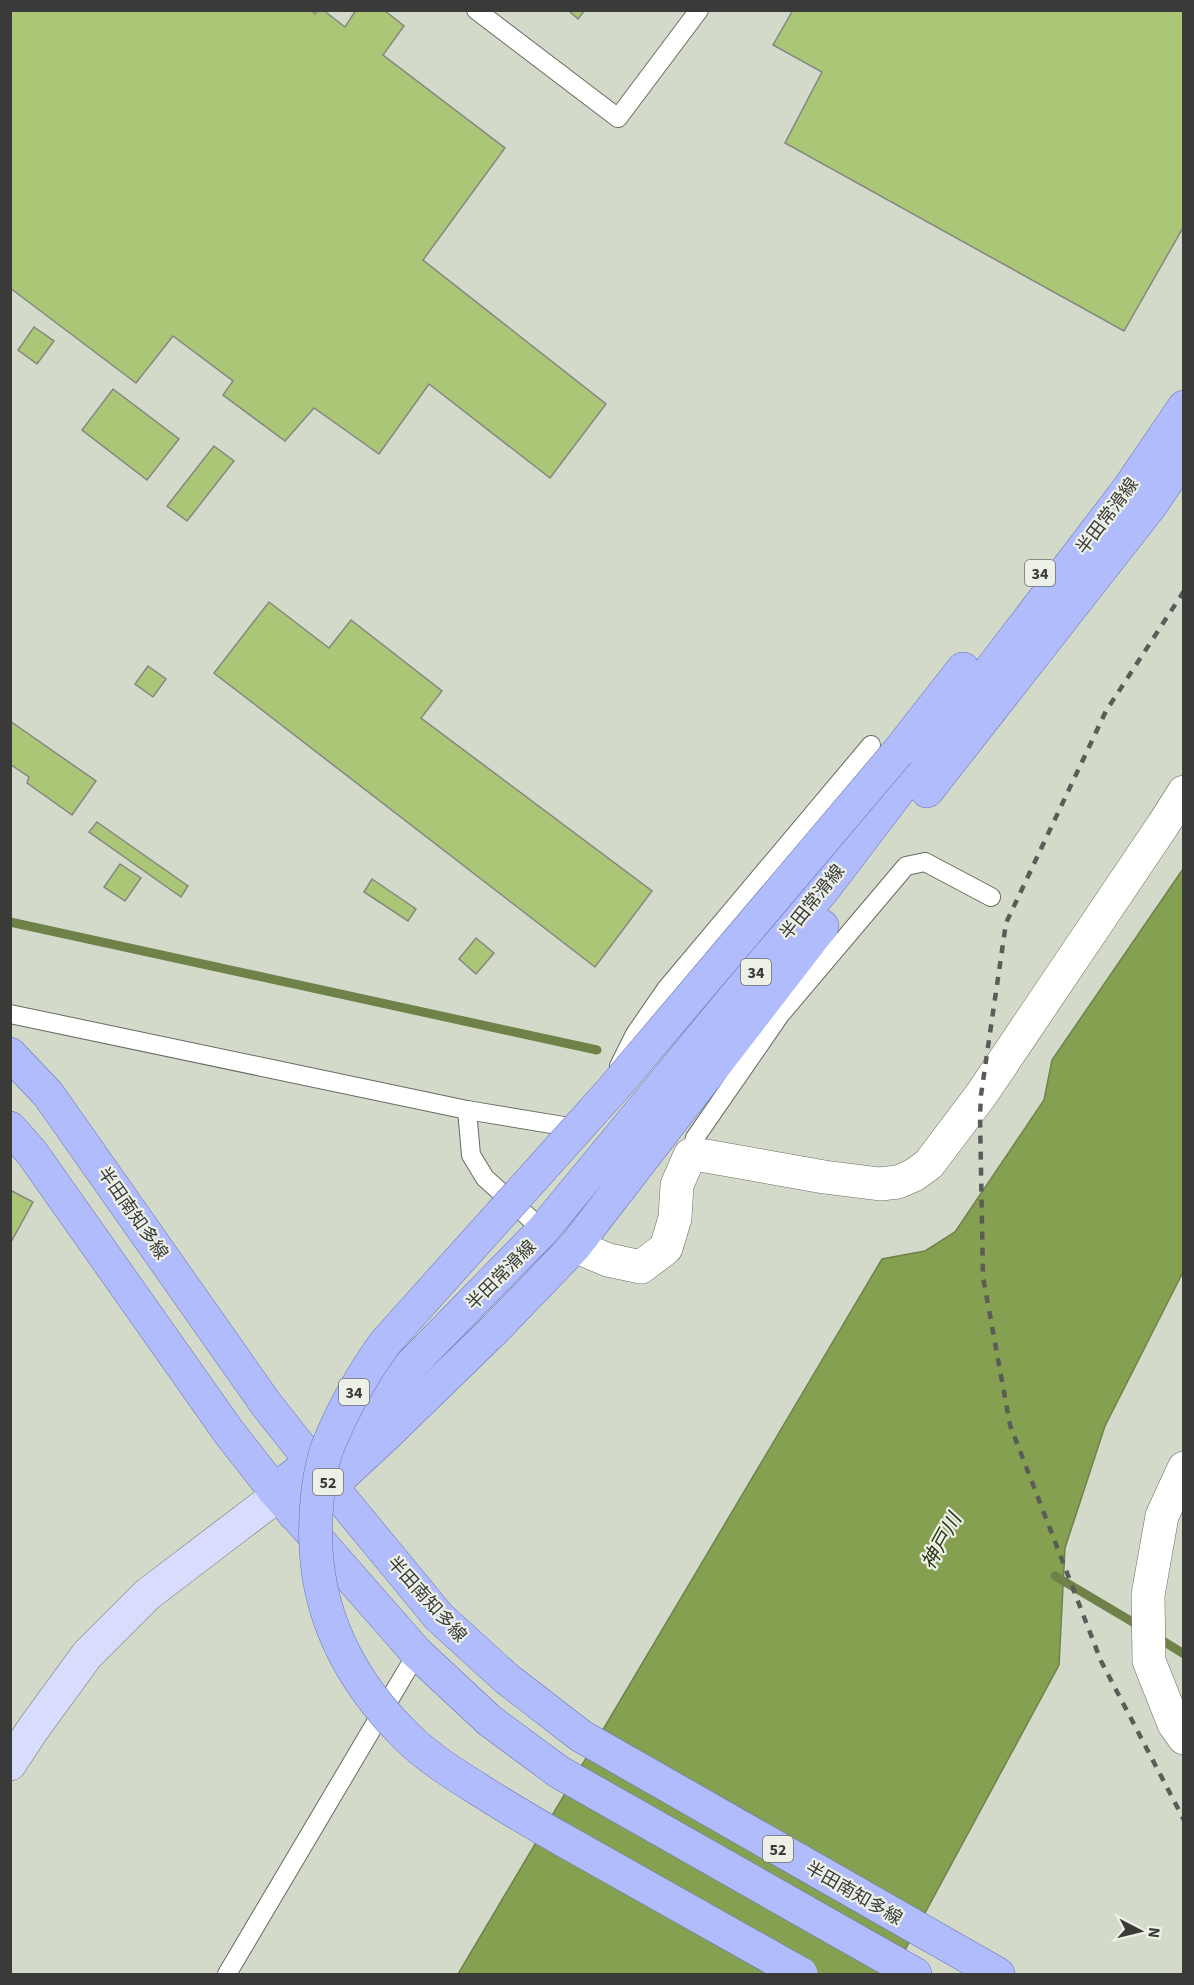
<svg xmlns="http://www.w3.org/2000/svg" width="1194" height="1985" font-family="'Source Sans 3','Noto Sans JP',sans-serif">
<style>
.built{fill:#d4daca}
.water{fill:#86a052;stroke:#6f824a;stroke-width:1.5}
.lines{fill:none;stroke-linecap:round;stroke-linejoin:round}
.stream{stroke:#6f824a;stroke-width:9}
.building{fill:#abc676;stroke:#848780;stroke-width:1.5}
.lane-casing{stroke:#686b64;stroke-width:20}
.street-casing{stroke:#686b64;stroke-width:34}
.secondary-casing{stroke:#686b64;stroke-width:34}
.primary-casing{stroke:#6572b6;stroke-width:34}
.lane{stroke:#fff;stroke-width:18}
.street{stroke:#fff;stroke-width:33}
.secondary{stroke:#d8ddfe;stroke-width:33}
.primary{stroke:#b0bcfc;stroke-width:33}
.rail{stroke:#5b5c58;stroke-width:4.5;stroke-dasharray:8 8;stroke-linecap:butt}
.primary-bridge-casing{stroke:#6572b6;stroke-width:34;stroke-linecap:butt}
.primary-bridge{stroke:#b0bcfc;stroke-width:33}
.labels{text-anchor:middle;stroke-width:4.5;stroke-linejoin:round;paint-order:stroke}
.shield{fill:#ecf0e7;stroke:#6f716c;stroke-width:1.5}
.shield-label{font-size:16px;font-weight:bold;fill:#3a3b38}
.street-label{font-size:18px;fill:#3a3b38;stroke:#ecf0e7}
.water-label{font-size:20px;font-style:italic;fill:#2a3513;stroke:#ecf0e7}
</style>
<rect width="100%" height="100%" fill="#dfe2da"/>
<g class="built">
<polygon points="11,11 1183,11 1183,869 1052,1060 1045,1100 955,1232 925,1251 882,1259 457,1974 11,1974"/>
<polygon points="1183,1272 1183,1974 892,1974 1059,1665 1065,1548 1105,1426"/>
</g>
<polygon class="water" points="1183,869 1183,1272 1105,1426 1065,1548 1059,1665 892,1974 458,1974 882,1259 925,1251 955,1232 1044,1100 1052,1060"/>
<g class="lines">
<g class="stream">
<polyline points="10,922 597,1050"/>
<polyline points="1055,1576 1141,1627"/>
<polyline points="1155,1636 1184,1654"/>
</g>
</g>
<g class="building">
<polygon points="10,10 310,10 315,14 318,10 323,10 345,27 356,10 384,10 404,26 383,55 505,148 423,260 606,404 550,478 429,384 379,454 314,408 285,441 223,395 233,381 173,336 136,383 10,288"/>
<polygon points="568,10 585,10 578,19"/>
<polygon points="793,10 1184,10 1184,226 1124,331 785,143 822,72 773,45"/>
<polygon points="34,327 54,341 37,364 18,350"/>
<polygon points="113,389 179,439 147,480 82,430"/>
<polygon points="214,446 234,461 187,521 167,506"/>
<polygon points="269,602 329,648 351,620 442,691 421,718 652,891 595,967 214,673"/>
<polygon points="148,666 166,679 153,697 135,684"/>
<polygon points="10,721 96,781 72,815 27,783 29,777 10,764"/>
<polygon points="97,822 188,886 181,897 89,832"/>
<polygon points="120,864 141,878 125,901 104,887"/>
<polygon points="372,879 416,909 408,921 364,892"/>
<polygon points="476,938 494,953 476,974 459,959"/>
<polygon points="10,1190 33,1202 10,1244"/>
</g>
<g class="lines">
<g class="lane-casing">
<g id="lane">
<polyline points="476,10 618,118 699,10"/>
<polyline points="10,1014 467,1110 582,1129"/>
<polyline points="619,1066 635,1034 666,989 871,745"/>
<polyline points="467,1110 471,1155 485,1178 543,1230"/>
<polyline points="690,1155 695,1138 780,1015 906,866 925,862 991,897"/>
<polyline points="227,1974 417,1653"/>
</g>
</g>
<g class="street-casing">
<g id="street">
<polyline points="575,1246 608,1260 641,1267 666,1248 675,1218 677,1185 690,1155 706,1156 824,1177 880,1184 898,1182 914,1175 929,1164 981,1095 1163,825 1184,792"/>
<polyline points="1184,1468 1162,1516 1148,1595 1149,1661 1174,1724 1184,1738"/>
</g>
</g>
<g class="secondary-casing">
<polyline id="secondary" points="10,1764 33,1729 87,1655 148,1594 278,1495"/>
</g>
<g class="primary-casing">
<g id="primary">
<polyline points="898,752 963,669"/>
<polyline points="927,791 1151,505 1184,456"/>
<polyline points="10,1054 48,1094 266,1404 331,1486 439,1617 506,1678 581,1736 998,1974"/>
<polyline points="10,1128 32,1153 228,1431 274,1490 417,1653 490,1721 559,1772 915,1974"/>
<polyline points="274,1490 312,1462 365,1412 543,1230 826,886 1129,488 1184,407"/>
<polyline points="294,1514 331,1486 385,1436 496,1328 575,1246 822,926"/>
</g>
</g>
<use href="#lane" class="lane"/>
<use href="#street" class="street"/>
<use href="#secondary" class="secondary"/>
<use href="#primary" class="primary"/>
<polyline class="rail" points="1184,591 1106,711 1006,923 981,1095 980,1116 983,1277 1010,1425 1101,1661 1184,1820"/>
<g class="primary-bridge-casing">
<path id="primary-bridge" d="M801,1974c-77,-43 -153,-86 -229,-129 -32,-18 -63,-36 -94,-56 -24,-15 -48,-30 -69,-50 -63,-61 -98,-134 -93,-222 1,-24 4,-49 12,-71 15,-37 34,-71 57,-103l228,-254 285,-337"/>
</g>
<use href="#primary-bridge" class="primary-bridge"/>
</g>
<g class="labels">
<g class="shield">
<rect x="1025" y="560" width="30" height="26" rx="4.5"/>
<rect x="741" y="959" width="30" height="26" rx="4.5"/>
<rect x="339" y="1379" width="30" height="26" rx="4.5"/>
<rect x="313" y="1469" width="30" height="26" rx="4.5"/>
<rect x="763" y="1836" width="30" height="26" rx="4.5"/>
</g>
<g class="shield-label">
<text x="1040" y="579">34</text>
<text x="756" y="978">34</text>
<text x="354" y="1398">34</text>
<text x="328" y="1488">52</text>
<text x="778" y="1855">52</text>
</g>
<g class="street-label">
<text transform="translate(1107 516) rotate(-53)" y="6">半田常滑線</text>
<text transform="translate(812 902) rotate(-51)" y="6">半田常滑線</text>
<text transform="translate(133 1213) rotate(55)" y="6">半田南知多線</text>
<text transform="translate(501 1275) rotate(-45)" y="6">半田常滑線</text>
<text transform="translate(427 1599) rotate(48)" y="6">半田南知多線</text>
<text transform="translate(854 1893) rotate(30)" y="6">半田南知多線</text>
</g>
<g class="water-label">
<text transform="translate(941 1541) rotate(-61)" y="7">神戸川</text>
</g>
</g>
<rect width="1194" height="1985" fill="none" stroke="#3a3b38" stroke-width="24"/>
<g transform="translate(1140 1931) rotate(97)" stroke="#ecf0e7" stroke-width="4.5" paint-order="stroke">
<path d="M0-4.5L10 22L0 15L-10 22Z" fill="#3a3b38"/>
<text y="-9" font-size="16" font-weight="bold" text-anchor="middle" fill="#3a3b38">N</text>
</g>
</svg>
